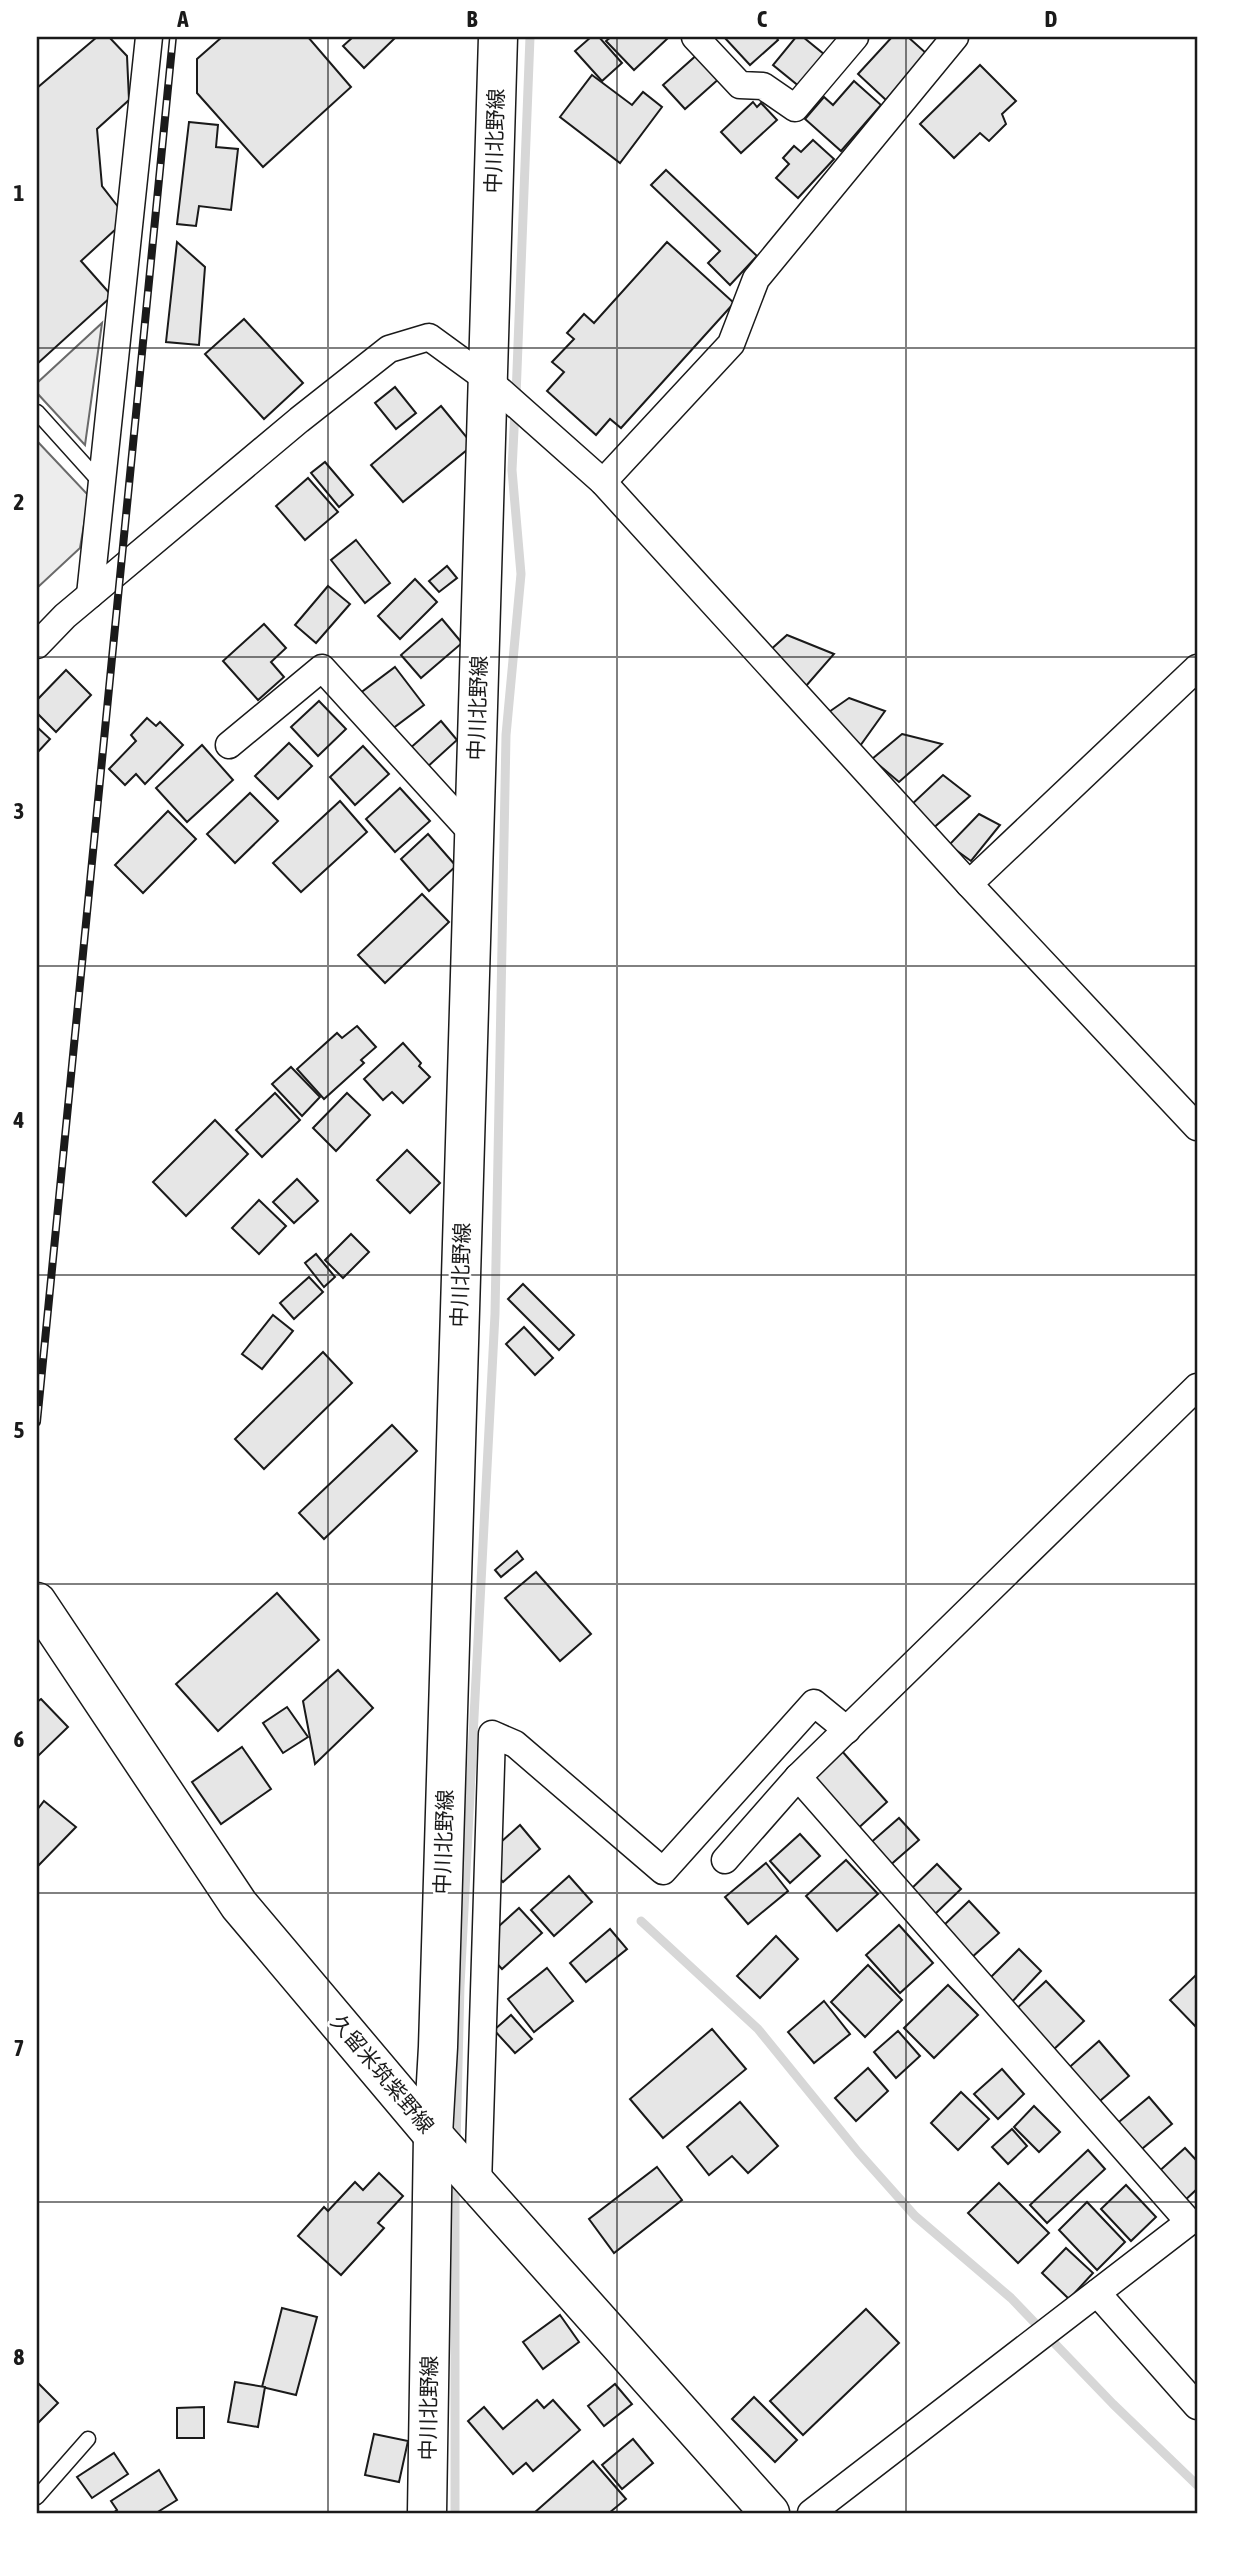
<svg xmlns="http://www.w3.org/2000/svg" width="1234" height="2550" font-family="'Asap Condensed','Noto Sans JP',sans-serif">
<style>
.built{fill:#ededed;stroke:#6a6a6a;stroke-width:2}
.lines{fill:none;stroke-linecap:round;stroke-linejoin:round}
.stream{stroke:#d7d7d7;stroke-width:9}
.building{fill:#e6e6e6;stroke:#1a1a1a;stroke-width:2}
.service-casing{stroke:#1a1a1a;stroke-width:17}
.minor-casing{stroke:#1a1a1a;stroke-width:29}
.secondary-casing{stroke:#1a1a1a;stroke-width:41}
.primary-casing{stroke:#1a1a1a;stroke-width:41}
.service{stroke:#fff;stroke-width:14}
.minor{stroke:#fff;stroke-width:26}
.secondary{stroke:#fff;stroke-width:38}
.primary{stroke:#fff;stroke-width:38}
.rail-casing{stroke:#1a1a1a;stroke-width:8}
.rail{stroke:#fff;stroke-width:5;stroke-dasharray:16;stroke-linecap:butt}
.grid{fill:none;stroke:#1a1a1a;stroke-width:2;stroke-opacity:0.55}
.labels{text-anchor:middle;stroke-width:5;stroke-linejoin:round;paint-order:stroke}
.street-label{font-size:21px;fill:#1a1a1a;stroke:#fff}
.neatline{fill:none;stroke:#1a1a1a;stroke-width:2.5}
.grid-label{font-size:23px;text-anchor:middle;font-weight:bold;fill:#1a1a1a}
</style>
<rect width="100%" height="100%" fill="#fff"/>
<g class="built">
<polygon points="102,323 85,445 37,393 37,383"/>
<polygon points="37,441 89,496 80,548 37,588"/>
</g>
<g class="lines">
<g class="stream">
<polyline points="516,396 530,37"/>
<polyline points="641,1921 758,2029 858,2152 915,2216 1011,2298 1113,2404 1197,2485"/>
<polyline points="456,2144 460,1986 495,1314 506,735 521,574 512,470 515,410"/>
<polyline points="455,2179 455,2513"/>
</g>
</g>
<g class="building">
<polygon points="97,37 109,37 127,56 129,100 97,129 102,186 119,208 117,228 81,261 112,296 37,364 37,88"/>
<polygon points="222,37 308,37 351,87 263,167 197,93 197,59"/>
<polygon points="353,37 352,37 396,37 364,68 343,46"/>
<polygon points="591,37 599,37 622,63 602,81 575,51"/>
<polygon points="611,37 666,37 668,38 634,70 606,41"/>
<polygon points="724,37 776,37 778,40 750,65"/>
<polygon points="796,37 803,37 825,55 800,87 773,65"/>
<polygon points="892,37 908,37 927,54 886,100 858,74"/>
<polygon points="699,53 721,77 685,109 663,85"/>
<polygon points="980,65 1016,101 1002,114 1006,124 989,141 980,133 954,158 920,124"/>
<polygon points="592,75 632,105 643,92 662,107 620,163 560,117"/>
<polygon points="854,81 881,105 841,151 805,119 824,97 833,105"/>
<polygon points="753,102 757,107 761,103 777,120 741,153 721,132"/>
<polygon points="189,122 218,125 216,147 238,149 231,210 199,206 196,226 177,224"/>
<polygon points="813,140 834,159 798,198 776,178 789,164 783,158 794,146 801,152"/>
<polygon points="666,170 757,256 730,285 708,263 720,251 651,185"/>
<polygon points="177,242 205,267 199,345 166,342"/>
<polygon points="667,242 734,303 621,428 610,419 596,435 547,391 564,372 552,362 574,339 567,333 584,314 594,323"/>
<polygon points="244,319 303,383 264,419 205,354"/>
<polygon points="395,387 416,413 396,429 375,403"/>
<polygon points="441,406 473,445 403,502 371,465"/>
<polygon points="325,462 353,495 339,507 311,473"/>
<polygon points="308,478 338,512 305,540 276,506"/>
<polygon points="356,540 390,583 365,603 331,560"/>
<polygon points="447,566 457,578 439,592 429,581"/>
<polygon points="415,579 437,602 400,639 378,616"/>
<polygon points="328,586 350,604 316,643 295,625"/>
<polygon points="442,619 462,643 421,678 401,655"/>
<polygon points="264,624 286,648 271,662 284,677 258,700 223,661"/>
<polygon points="787,635 834,654 806,686 768,652"/>
<polygon points="395,667 424,705 384,735 355,697"/>
<polygon points="66,670 91,695 56,732 37,713 37,700"/>
<polygon points="849,698 885,711 860,746 826,714"/>
<polygon points="319,701 346,729 318,756 291,727"/>
<polygon points="147,718 156,726 160,722 183,745 145,784 136,774 125,785 109,769 136,741 131,735"/>
<polygon points="441,721 457,740 425,769 408,750"/>
<polygon points="37,727 50,739 37,753"/>
<polygon points="902,734 942,744 899,782 872,759"/>
<polygon points="289,743 312,766 278,799 255,776"/>
<polygon points="202,745 233,780 187,822 156,788"/>
<polygon points="363,746 389,774 355,805 330,777"/>
<polygon points="943,775 970,796 931,830 910,806"/>
<polygon points="400,788 430,821 395,852 366,819"/>
<polygon points="250,793 278,821 235,863 207,834"/>
<polygon points="340,801 367,832 301,892 273,863"/>
<polygon points="168,811 196,839 143,893 115,865"/>
<polygon points="979,814 1000,825 971,861 949,845"/>
<polygon points="428,834 456,866 429,891 401,859"/>
<polygon points="422,894 449,922 385,983 358,955"/>
<polygon points="357,1026 376,1047 361,1060 364,1063 324,1099 297,1069 337,1033 342,1038"/>
<polygon points="403,1043 421,1063 419,1066 430,1077 403,1103 392,1092 383,1100 364,1079"/>
<polygon points="291,1067 320,1097 302,1116 272,1084"/>
<polygon points="275,1093 300,1120 262,1157 236,1130"/>
<polygon points="347,1093 370,1115 336,1151 313,1128"/>
<polygon points="215,1120 248,1154 186,1216 153,1182"/>
<polygon points="407,1150 440,1183 410,1213 377,1180"/>
<polygon points="297,1179 318,1201 294,1223 273,1202"/>
<polygon points="259,1200 286,1226 259,1254 232,1228"/>
<polygon points="351,1234 369,1252 343,1278 325,1260"/>
<polygon points="316,1254 335,1277 324,1287 305,1263"/>
<polygon points="309,1277 323,1292 294,1319 280,1303"/>
<polygon points="523,1284 574,1335 559,1350 508,1299"/>
<polygon points="273,1315 293,1331 262,1369 242,1354"/>
<polygon points="524,1327 553,1358 535,1375 506,1344"/>
<polygon points="323,1352 352,1383 264,1469 235,1439"/>
<polygon points="392,1425 417,1451 324,1539 299,1513"/>
<polygon points="517,1551 523,1559 501,1577 495,1570"/>
<polygon points="536,1572 591,1634 560,1661 505,1598"/>
<polygon points="277,1593 319,1640 218,1731 176,1684"/>
<polygon points="338,1670 373,1708 315,1764 303,1701"/>
<polygon points="41,1699 68,1727 37,1757 37,1702"/>
<polygon points="287,1707 308,1737 283,1753 263,1723"/>
<polygon points="242,1747 271,1789 221,1824 192,1782"/>
<polygon points="841,1750 887,1802 854,1832 808,1779"/>
<polygon points="44,1801 76,1827 37,1867 37,1810"/>
<polygon points="899,1818 919,1840 888,1867 868,1845"/>
<polygon points="520,1825 540,1849 503,1882 482,1859"/>
<polygon points="800,1834 820,1856 790,1883 770,1861"/>
<polygon points="846,1860 878,1894 837,1931 806,1896"/>
<polygon points="766,1863 788,1891 748,1924 725,1897"/>
<polygon points="937,1864 961,1889 934,1915 910,1890"/>
<polygon points="569,1876 592,1902 554,1936 531,1910"/>
<polygon points="969,1901 999,1933 971,1958 942,1927"/>
<polygon points="519,1908 542,1933 502,1969 479,1944"/>
<polygon points="899,1925 933,1963 900,1993 866,1955"/>
<polygon points="610,1929 627,1949 586,1982 570,1963"/>
<polygon points="776,1936 798,1959 760,1998 737,1976"/>
<polygon points="1019,1949 1041,1971 1009,2005 986,1982"/>
<polygon points="868,1965 902,2000 865,2037 831,2002"/>
<polygon points="547,1968 573,2001 534,2032 508,1999"/>
<polygon points="1197,1974 1197,2028 1170,2000"/>
<polygon points="1046,1981 1084,2021 1052,2051 1014,2011"/>
<polygon points="948,1985 978,2015 934,2058 904,2028"/>
<polygon points="824,2001 850,2034 814,2063 788,2032"/>
<polygon points="511,2015 532,2039 515,2053 494,2030"/>
<polygon points="712,2029 746,2069 663,2138 630,2099"/>
<polygon points="898,2031 920,2056 896,2078 874,2052"/>
<polygon points="1099,2041 1129,2076 1094,2106 1064,2072"/>
<polygon points="868,2068 888,2091 856,2121 835,2098"/>
<polygon points="1002,2069 1024,2094 998,2119 974,2094"/>
<polygon points="961,2092 989,2119 958,2150 931,2123"/>
<polygon points="1149,2097 1172,2124 1137,2153 1114,2126"/>
<polygon points="740,2102 778,2146 748,2173 732,2156 709,2175 687,2147"/>
<polygon points="1034,2106 1060,2132 1039,2152 1014,2127"/>
<polygon points="1012,2129 1027,2146 1008,2164 992,2147"/>
<polygon points="1185,2148 1197,2161 1197,2189 1182,2203 1156,2174"/>
<polygon points="1088,2150 1105,2169 1047,2223 1030,2205"/>
<polygon points="657,2167 682,2200 614,2253 589,2219"/>
<polygon points="379,2173 403,2196 378,2223 384,2228 341,2275 298,2236 324,2207 328,2211 355,2182 363,2190"/>
<polygon points="999,2183 1049,2233 1018,2263 968,2213"/>
<polygon points="1126,2185 1156,2217 1131,2241 1101,2209"/>
<polygon points="1087,2202 1125,2242 1097,2270 1059,2230"/>
<polygon points="1066,2248 1093,2273 1069,2299 1042,2273"/>
<polygon points="282,2308 317,2317 296,2395 262,2387"/>
<polygon points="866,2309 899,2343 803,2435 770,2401"/>
<polygon points="560,2315 579,2342 543,2369 523,2342"/>
<polygon points="37,2382 58,2403 37,2424"/>
<polygon points="235,2382 265,2387 258,2427 228,2422"/>
<polygon points="615,2384 632,2404 604,2426 588,2406"/>
<polygon points="754,2397 797,2440 775,2462 732,2419"/>
<polygon points="537,2400 544,2408 553,2400 580,2430 533,2471 526,2463 513,2474 468,2421 484,2407 503,2429"/>
<polygon points="204,2407 204,2438 177,2438 177,2408"/>
<polygon points="374,2434 408,2441 399,2482 365,2475"/>
<polygon points="633,2439 653,2463 622,2489 602,2465"/>
<polygon points="114,2453 128,2474 92,2498 77,2477"/>
<polygon points="593,2461 626,2499 609,2513 534,2513"/>
<polygon points="159,2470 177,2500 156,2513 113,2513 117,2510 111,2501"/>
</g>
<g class="lines">
<g class="service-casing">
<g id="service">
<polyline points="37,412 101,483"/>
<polyline points="37,2497 88,2439"/>
</g>
</g>
<g class="minor-casing">
<g id="minor">
<polyline points="695,37 740,85 763,86 795,108 855,37"/>
<polyline points="603,482 731,344 756,279 955,37"/>
<polyline points="90,595 149,37"/>
<polyline points="37,645 65,616 299,420 389,349 429,337 488,380 603,482 969,884 1197,1127"/>
<polyline points="229,745 322,668 474,835"/>
<polyline points="969,884 1197,668"/>
<polyline points="798,1777 1189,2222 811,2513"/>
<polyline points="725,1860 798,1777 1197,1387"/>
<polyline points="478,2185 492,1734 515,1744 663,1871 814,1703 847,1730"/>
<polyline points="1097,2293 1197,2406"/>
</g>
</g>
<g class="secondary-casing">
<polyline id="secondary" points="427,2513 433,2135 438,2047 498,37"/>
</g>
<g class="primary-casing">
<polyline id="primary" points="37,1602 239,1905 433,2135 770,2513"/>
</g>
<use href="#service" class="service"/>
<use href="#minor" class="minor"/>
<use href="#secondary" class="secondary"/>
<use href="#primary" class="primary"/>
<g class="rail-casing">
<polyline id="rail" points="37,1422 173,37"/>
</g>
<use href="#rail" class="rail"/>
</g>
<path class="grid" d="M328,37v2476M617,37v2476M906,37v2476M37,348h1160M37,657h1160M37,966h1160M37,1275h1160M37,1584h1160M37,1893h1160M37,2202h1160"/>
<g class="labels">
<g class="street-label">
<text transform="translate(495 141) rotate(-88)" y="7">中川北野線</text>
<text transform="translate(478 708) rotate(-88)" y="7">中川北野線</text>
<text transform="translate(461 1275) rotate(-88)" y="7">中川北野線</text>
<text transform="translate(444 1842) rotate(-88)" y="7">中川北野線</text>
<text transform="translate(382 2074) rotate(50)" y="7">久留米筑紫野線</text>
<text transform="translate(429 2408) rotate(-89)" y="7">中川北野線</text>
</g>
</g>
<rect width="1234" height="2550" fill="none" stroke="#ffffff" stroke-width="77"/>
<rect x="38" y="38" width="1158" height="2474" class="neatline"/>
<g class="grid-label">
<text x="183" y="27">A</text>
<text x="472" y="27">B</text>
<text x="762" y="27">C</text>
<text x="1051" y="27">D</text>
<text x="19" y="201">1</text>
<text x="19" y="510">2</text>
<text x="19" y="819">3</text>
<text x="19" y="1128">4</text>
<text x="19" y="1438">5</text>
<text x="19" y="1747">6</text>
<text x="19" y="2056">7</text>
<text x="19" y="2365">8</text>
</g>
</svg>
